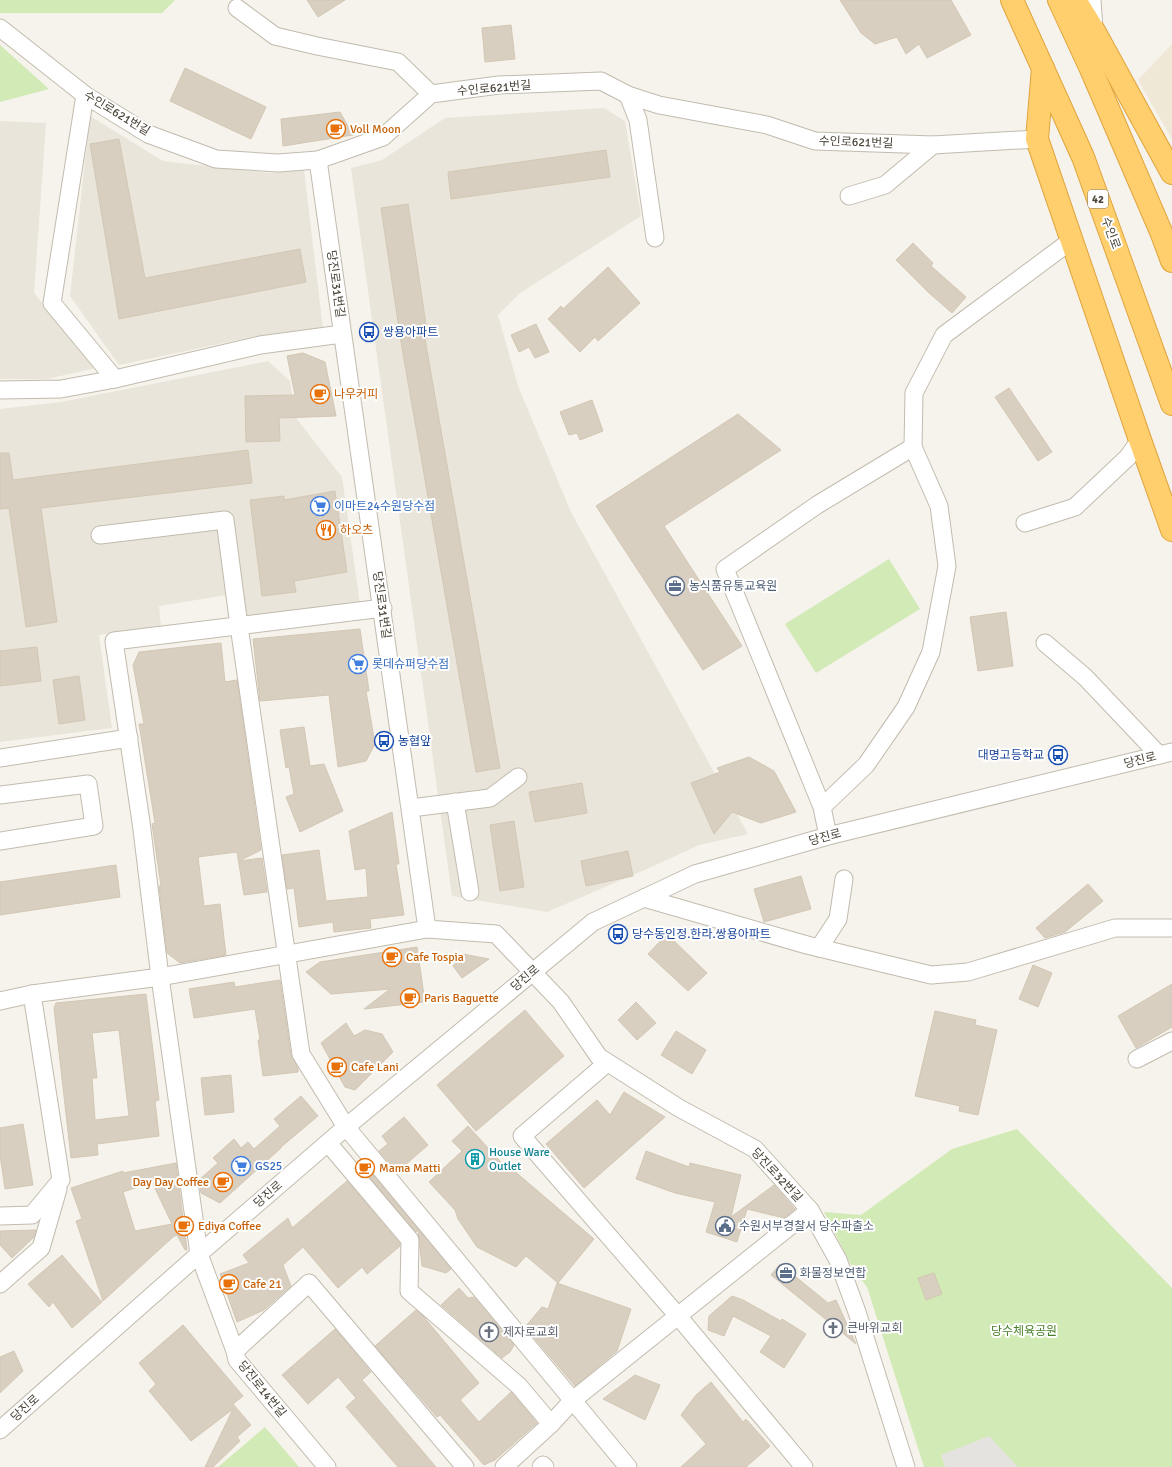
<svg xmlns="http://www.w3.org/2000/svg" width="1172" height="1467" font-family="Signika,'Noto Sans KR',sans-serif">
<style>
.residential{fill:#eae5da}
.education{fill:#efe8d6}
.green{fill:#d2eab5}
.parking{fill:#e5e3e0}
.building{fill:#d8cfc1;stroke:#d3c7b4;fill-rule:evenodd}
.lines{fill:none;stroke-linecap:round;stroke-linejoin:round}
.minor-casing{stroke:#c2bbae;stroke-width:19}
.highway-casing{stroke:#e0a43c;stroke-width:24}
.minor{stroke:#fff;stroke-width:17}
.highway{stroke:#ffcf6e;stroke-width:22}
.labels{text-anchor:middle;stroke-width:4;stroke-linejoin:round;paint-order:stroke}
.shield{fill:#fff;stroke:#817c74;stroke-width:1}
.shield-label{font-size:11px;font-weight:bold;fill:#4b4439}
.street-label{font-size:12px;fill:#4b4439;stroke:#fff}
.food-label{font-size:12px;fill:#c56008;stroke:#fff;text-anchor:start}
.transit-label{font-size:12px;fill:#164399;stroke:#fff;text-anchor:start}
.shop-label{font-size:12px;fill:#366cbe;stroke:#fff;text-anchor:start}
.service-label{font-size:12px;fill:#4e5e75;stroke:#fff;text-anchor:start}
.culture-label{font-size:12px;fill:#0d838f;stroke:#fff;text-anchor:start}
.worship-label{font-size:12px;fill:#5b616d;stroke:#fff;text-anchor:start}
.park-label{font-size:12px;fill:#4a7f2a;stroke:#fff}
</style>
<rect width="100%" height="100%" fill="#f6f3ec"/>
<g class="residential">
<polygon points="604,108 625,121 641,216 520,293 498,315 518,386 571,512 748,834 699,845 647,869 547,912 452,896 351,168 382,160 445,118"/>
<polygon points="90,116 163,161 269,173 304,170 323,329 257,336 119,365 70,296"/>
<polygon points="0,121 46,123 34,293 96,368 47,379 0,379"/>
<polygon points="268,361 290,381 296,418 342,477 360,604 231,619 227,595 159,606 161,627 99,635 112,728 0,742 0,409 61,402"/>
</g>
<polygon class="education" points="1172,44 1172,139 1138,80"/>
<g class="green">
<polygon points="0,0 175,0 162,13 0,13"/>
<polygon points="0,45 49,89 0,102"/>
<polygon points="889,559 920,609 816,673 785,624"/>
<polygon points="1017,1129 1172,1288 1172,1467 924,1467 867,1287 852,1267 824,1212 861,1215 952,1149"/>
<polygon points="265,1427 299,1467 218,1467"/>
</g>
<polygon class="parking" points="989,1436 1018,1467 945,1467 941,1455"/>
<g class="building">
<polygon points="307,0 345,0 318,17"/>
<polygon points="840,0 951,0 971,35 927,58 919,44 906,54 897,37 875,44 861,33"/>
<polygon points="511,25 515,59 485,62 482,28"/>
<polygon points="185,68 266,107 251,139 170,101"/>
<polygon points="340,112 353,135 283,146 281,119"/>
<polygon points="119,139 145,278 300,249 306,282 119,319 90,144"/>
<polygon points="606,150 610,177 451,199 448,172"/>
<polygon points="408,204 428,338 425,339 500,768 476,772 401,342 381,208"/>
<polygon points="913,243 933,263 931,266 966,297 952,313 928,292 896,260"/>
<polygon points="608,267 640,303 598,341 595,337 580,352 548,319 561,306 563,309"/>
<polygon points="536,324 549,352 535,358 529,347 519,352 511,335"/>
<polygon points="303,353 325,362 336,416 279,418 280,441 246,442 245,396 295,395 287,356"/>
<polygon points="1009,388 1052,452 1038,461 995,397"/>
<polygon points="592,400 603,431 580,440 577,433 569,435 560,412"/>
<polygon points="738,414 781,450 664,526 742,646 703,670 596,506"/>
<polygon points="248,450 252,483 41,508 57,622 26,627 9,508 0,509 0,453 9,453 13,480"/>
<polygon points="335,491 347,572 294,581 296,592 262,596 250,500 284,496 284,500"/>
<polygon points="1006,612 1013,666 978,671 970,617"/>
<polygon points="360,629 369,691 366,691 375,744 366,761 338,767 329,695 260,701 253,639"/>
<polygon points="221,643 225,682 237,680 261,850 239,861 262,858 267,892 244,895 237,852 198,857 204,906 220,904 226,955 180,963 167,953 159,886 161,886 152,824 155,823 139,724 144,724 133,665 139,652"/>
<polygon points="37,647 41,681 0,686 0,651"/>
<polygon points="79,676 85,720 59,724 53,680"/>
<polygon points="304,727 310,766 324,764 343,811 300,832 286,797 294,794 289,767 286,768 280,730"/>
<polygon points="749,757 774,771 796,812 761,823 732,812 714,834 691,783 720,772 717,768"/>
<polygon points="582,783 587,813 535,822 529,792"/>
<polygon points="392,812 399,864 396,864 404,915 370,919 371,928 334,932 333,922 299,927 294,888 287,889 282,855 319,850 326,901 368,897 366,868 355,870 349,831"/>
<polygon points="514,821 524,887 500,891 490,825"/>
<polygon points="628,851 633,876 586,886 581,861"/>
<polygon points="116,865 120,897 0,915 0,882"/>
<polygon points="801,876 811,909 764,922 754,889"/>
<polygon points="1088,884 1103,901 1065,932 1045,938 1036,928"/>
<polygon points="667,934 707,973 688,991 648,954"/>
<polygon points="417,947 425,1002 364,1009 390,989 331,994 306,972 320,962"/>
<polygon points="463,954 489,959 462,978 453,966"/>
<polygon points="1033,965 1052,973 1038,1007 1019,999"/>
<polygon points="280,980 291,1055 298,1068 298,1072 263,1076 258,1040 260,1040 255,1009 194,1018 189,989 234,982 235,987"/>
<polygon points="1172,984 1172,1027 1136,1048 1118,1016"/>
<path d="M146,994l13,106 -4,1 4,35 -62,8 1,11 -27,3 -17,-150 2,-5zM119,1030l10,86 -34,4 -3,-42h5l-5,-45z"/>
<polygon points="636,1002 656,1023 637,1040 618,1020"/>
<polygon points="525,1010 564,1056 476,1131 437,1085"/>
<polygon points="935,1011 976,1020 975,1025 997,1030 978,1115 959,1111 960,1106 915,1096"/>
<polygon points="346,1023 354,1036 365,1030 382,1034 393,1052 355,1090 345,1087 335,1069 336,1068 335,1068 321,1043"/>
<polygon points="676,1031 706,1050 692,1074 661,1055"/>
<polygon points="231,1075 234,1112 205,1115 201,1078"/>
<polygon points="624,1092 665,1117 584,1188 546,1144 597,1100 610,1115"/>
<polygon points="301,1096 318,1116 281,1147 281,1148 220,1203 201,1193 199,1180 218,1163 213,1158 234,1139 241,1148 248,1142 254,1149 280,1126 274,1119"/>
<polygon points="404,1117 428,1145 397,1172 379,1151 388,1144 382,1136"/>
<polygon points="23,1124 33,1185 5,1189 0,1155 0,1128"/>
<polygon points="468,1126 510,1172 512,1169 594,1239 558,1283 526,1256 516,1267 477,1247 458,1219 455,1210 429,1182 462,1151 452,1141"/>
<polygon points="646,1151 689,1167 690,1163 741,1175 731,1217 774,1185 795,1209 784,1218 747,1209 737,1242 706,1232 715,1202 675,1193 636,1179"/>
<path d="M176,1163l11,87h-2l-8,-15 -4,2 -70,64 -27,-80 6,-2 -11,-31 52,-17v2zM152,1182l20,42 -37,7 -12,-39z"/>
<polygon points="364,1164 451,1269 446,1273 422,1266 418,1230 416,1232 361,1167"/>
<polygon points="347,1181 400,1244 400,1246 367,1274 362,1267 338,1288 303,1247 283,1265 291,1286 264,1310 237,1322 220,1274 249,1263 243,1255 288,1218 292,1228"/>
<polygon points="36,1230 34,1237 12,1258 0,1245 0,1231"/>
<polygon points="62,1255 102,1302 72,1328 53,1302 49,1307 28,1284"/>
<polygon points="780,1264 828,1303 836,1300 856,1344 771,1275"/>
<polygon points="934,1273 942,1294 926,1300 918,1278"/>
<polygon points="557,1283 631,1309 617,1351 575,1386 525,1327 542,1307 548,1309"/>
<polygon points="459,1288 468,1298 474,1297 514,1345 510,1352 502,1358 441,1305"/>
<polygon points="732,1296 743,1300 781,1321 782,1319 806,1334 784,1368 760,1352 771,1336 733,1316 724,1336 708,1330 709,1316"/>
<polygon points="416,1310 423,1316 479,1383 460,1400 479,1422 511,1392 537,1423 495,1460 484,1465 440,1415 437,1417 375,1346"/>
<polygon points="183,1325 243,1396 233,1404 251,1425 237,1437 240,1441 213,1467 205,1467 233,1409 191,1441 149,1391 156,1384 139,1363"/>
<polygon points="335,1329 371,1372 362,1380 436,1467 398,1467 346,1407 356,1398 338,1377 308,1404 282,1375"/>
<polygon points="14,1351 23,1371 0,1393 0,1357"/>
<polygon points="635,1375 660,1385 645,1420 603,1399"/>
<polygon points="711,1382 743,1422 746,1419 770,1446 746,1467 681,1467 706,1444 681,1415 696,1395"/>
</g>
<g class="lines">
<g class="minor-casing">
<g id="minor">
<polyline points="1092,0 1094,30"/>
<polyline points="237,8 275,36 317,46 398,62 431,94"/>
<polyline points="0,28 85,95 148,134 216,159 278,163 318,160 383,137 431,94 499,85 601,81 628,95 659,105 767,125 815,141 933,145 1037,139"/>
<polyline points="85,95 52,303 115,379"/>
<polyline points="628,95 638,120 655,238"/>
<polyline points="318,160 427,929 496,934 561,1002 599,1057 679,1108 755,1149 810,1210 838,1260 857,1312 906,1467"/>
<polyline points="849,196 885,185 933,145"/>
<polyline points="0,390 61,389 115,379 260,345 342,334"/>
<polyline points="913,447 914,393 944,335 1072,240"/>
<polyline points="1025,523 1075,507 1128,457 1140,440"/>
<polyline points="100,535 225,520 239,626 301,1054 346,1127 628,1467"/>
<polyline points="1045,643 1085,677 1159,755"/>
<polyline points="0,758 129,738"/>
<polyline points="0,795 88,784 94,826 0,841"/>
<polyline points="455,802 470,892"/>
<polyline points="822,807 866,765 906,707 931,652 947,566 939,506 913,447 817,505 725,569 822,807 828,836"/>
<polyline points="411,808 490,798 518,777"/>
<polyline points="644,898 807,945 931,975 968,972 1115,928 1172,928"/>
<polyline points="819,948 838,919 844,879"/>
<polyline points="0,1001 32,994 160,977 427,929"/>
<polyline points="1137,1059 1172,1041"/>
<polyline points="607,1063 522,1136 678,1316 804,1467"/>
<polyline points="328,1143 410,1240 409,1291 519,1386 551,1424"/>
<polyline points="0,1216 32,1215 61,1180 32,994"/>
<polyline points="0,1284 41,1248 58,1189"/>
<polyline points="235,1351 309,1283 465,1467"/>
<polyline points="0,1430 199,1254 346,1127 593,922 695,874 828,836 1172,752"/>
<polyline points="327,1467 237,1360 235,1351 199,1254 160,977 141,822 114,641 383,608"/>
<polyline points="504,1467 551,1424 573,1400 810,1210"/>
<polyline points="541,1467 543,1465 545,1467"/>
</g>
</g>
<g class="highway-casing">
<g id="highway">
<polyline points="1012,0 1083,157 1172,404"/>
<polyline points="1059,0 1091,69 1162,234 1172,261"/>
<polyline points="1075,0 1094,31 1172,173"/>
<polyline points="1043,68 1037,139 1140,440 1172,530"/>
</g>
</g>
<use href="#minor" class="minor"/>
<use href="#highway" class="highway"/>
</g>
<defs>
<g id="cafe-ring" transform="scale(1)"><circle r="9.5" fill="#fff" stroke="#e8710a" stroke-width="1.5"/><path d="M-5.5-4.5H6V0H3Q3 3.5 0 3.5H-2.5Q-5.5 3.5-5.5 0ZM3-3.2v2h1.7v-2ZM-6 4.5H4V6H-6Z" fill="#e8710a"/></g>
<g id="bus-ring" transform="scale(1)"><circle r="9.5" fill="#fff" stroke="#1a4fb4" stroke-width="1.5"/><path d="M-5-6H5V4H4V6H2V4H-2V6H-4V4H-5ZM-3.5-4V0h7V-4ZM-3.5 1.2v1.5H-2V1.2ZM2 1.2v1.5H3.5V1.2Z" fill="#1a4fb4"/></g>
<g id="supermarket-ring" transform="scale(1)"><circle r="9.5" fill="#fff" stroke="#3f7fe0" stroke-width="1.5"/><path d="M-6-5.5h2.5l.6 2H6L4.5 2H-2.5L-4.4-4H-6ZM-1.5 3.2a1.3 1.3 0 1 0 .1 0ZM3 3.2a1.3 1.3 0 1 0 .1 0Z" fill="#3f7fe0"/></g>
<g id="restaurant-ring" transform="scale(1)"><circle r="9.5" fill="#fff" stroke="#e8710a" stroke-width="1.5"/><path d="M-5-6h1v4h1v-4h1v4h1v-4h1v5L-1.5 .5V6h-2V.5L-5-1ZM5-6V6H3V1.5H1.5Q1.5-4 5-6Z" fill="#e8710a"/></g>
<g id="office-ring" transform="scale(1)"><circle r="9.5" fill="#fff" stroke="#5c6f8a" stroke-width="1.5"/><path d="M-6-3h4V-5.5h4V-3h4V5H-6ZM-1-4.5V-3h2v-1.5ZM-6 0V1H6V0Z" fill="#5c6f8a"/></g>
<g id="building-ring" transform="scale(1)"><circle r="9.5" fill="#fff" stroke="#0f9aa8" stroke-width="1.5"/><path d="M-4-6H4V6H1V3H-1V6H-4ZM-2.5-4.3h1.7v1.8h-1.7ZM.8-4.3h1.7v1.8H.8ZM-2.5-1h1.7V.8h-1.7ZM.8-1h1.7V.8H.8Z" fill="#0f9aa8"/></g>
<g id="civic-ring" transform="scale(1)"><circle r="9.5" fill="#fff" stroke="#5c6f8a" stroke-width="1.5"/><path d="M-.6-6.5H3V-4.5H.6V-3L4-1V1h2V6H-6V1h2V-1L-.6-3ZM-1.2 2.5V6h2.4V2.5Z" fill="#5c6f8a"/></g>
<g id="church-ring" transform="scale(1)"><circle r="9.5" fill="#fff" stroke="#6b7280" stroke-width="1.5"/><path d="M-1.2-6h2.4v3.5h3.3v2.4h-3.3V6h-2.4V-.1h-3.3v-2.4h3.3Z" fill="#6b7280"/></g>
</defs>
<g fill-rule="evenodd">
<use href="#cafe-ring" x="336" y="129"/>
<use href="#bus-ring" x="369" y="332"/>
<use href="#cafe-ring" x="320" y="394"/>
<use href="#supermarket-ring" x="320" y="506"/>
<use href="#restaurant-ring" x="326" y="530"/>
<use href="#office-ring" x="675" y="586"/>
<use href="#supermarket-ring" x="358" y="664"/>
<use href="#bus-ring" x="384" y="741"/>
<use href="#bus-ring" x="1058" y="755"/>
<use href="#bus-ring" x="618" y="934"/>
<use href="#cafe-ring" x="392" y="957"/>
<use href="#cafe-ring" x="410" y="998"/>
<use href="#cafe-ring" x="337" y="1067"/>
<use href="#building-ring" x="475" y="1159"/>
<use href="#supermarket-ring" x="241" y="1166"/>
<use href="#cafe-ring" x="365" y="1168"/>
<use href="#cafe-ring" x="223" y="1182"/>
<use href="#cafe-ring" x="184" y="1226"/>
<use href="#civic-ring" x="725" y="1226"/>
<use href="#office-ring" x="786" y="1273"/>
<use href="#cafe-ring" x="229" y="1284"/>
<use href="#church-ring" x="833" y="1328"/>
<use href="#church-ring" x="489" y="1332"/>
</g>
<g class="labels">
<rect class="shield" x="1088" y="190" width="20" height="18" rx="3"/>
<g class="shield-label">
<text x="1098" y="203">42</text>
</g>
<g class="street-label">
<text transform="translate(494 88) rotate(-5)" y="4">수인로621번길</text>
<text transform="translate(117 113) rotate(31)" y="4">수인로621번길</text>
<text transform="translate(856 142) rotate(2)" y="4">수인로621번길</text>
<text transform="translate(1111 233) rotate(70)" y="4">수인로</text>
<text transform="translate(336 284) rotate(82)" y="4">당진로31번길</text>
<text transform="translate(382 605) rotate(82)" y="4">당진로31번길</text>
<text transform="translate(1140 760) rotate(-14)" y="4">당진로</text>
<text transform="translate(825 837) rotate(-15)" y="4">당진로</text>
<text transform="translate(525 978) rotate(-40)" y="4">당진로</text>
<text transform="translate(777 1175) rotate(47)" y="4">당진로32번길</text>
<text transform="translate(268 1194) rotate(-41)" y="4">당진로</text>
<text transform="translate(262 1389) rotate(51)" y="4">당진로14번길</text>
<text transform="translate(25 1408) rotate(-42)" y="4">당진로</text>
</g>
<g class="food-label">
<text x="350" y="133">Voll Moon</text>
<text x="334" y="398">나우커피</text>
<text x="340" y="534">하오츠</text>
<text x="406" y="961">Cafe Tospia</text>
<text x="424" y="1002">Paris Baguette</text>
<text x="351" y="1071">Cafe Lani</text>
<text x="379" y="1172">Mama Matti</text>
<text x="209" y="1186" text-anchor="end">Day Day Coffee</text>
<text x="198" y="1230">Ediya Coffee</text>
<text x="243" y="1288">Cafe 21</text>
</g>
<g class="transit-label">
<text x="383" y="336">쌍용아파트</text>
<text x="398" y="745">농협앞</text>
<text x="1044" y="759" text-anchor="end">대명고등학교</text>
<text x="632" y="938">당수동인정.한라.쌍용아파트</text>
</g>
<g class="shop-label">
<text x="334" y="510">이마트24수원당수점</text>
<text x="372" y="668">롯데슈퍼당수점</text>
<text x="255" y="1170">GS25</text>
</g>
<g class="service-label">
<text x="689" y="590">농식품유통교육원</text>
<text x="739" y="1230">수원서부경찰서 당수파출소</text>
<text x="800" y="1277">화물정보연합</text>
</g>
<g class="culture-label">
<text x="489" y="1156">House Ware<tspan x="489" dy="14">Outlet</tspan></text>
</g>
<g class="worship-label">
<text x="847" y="1332">큰바위교회</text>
<text x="503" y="1336">제자로교회</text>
</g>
<g class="park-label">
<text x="1024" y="1335">당수체육공원</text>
</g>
</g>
</svg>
